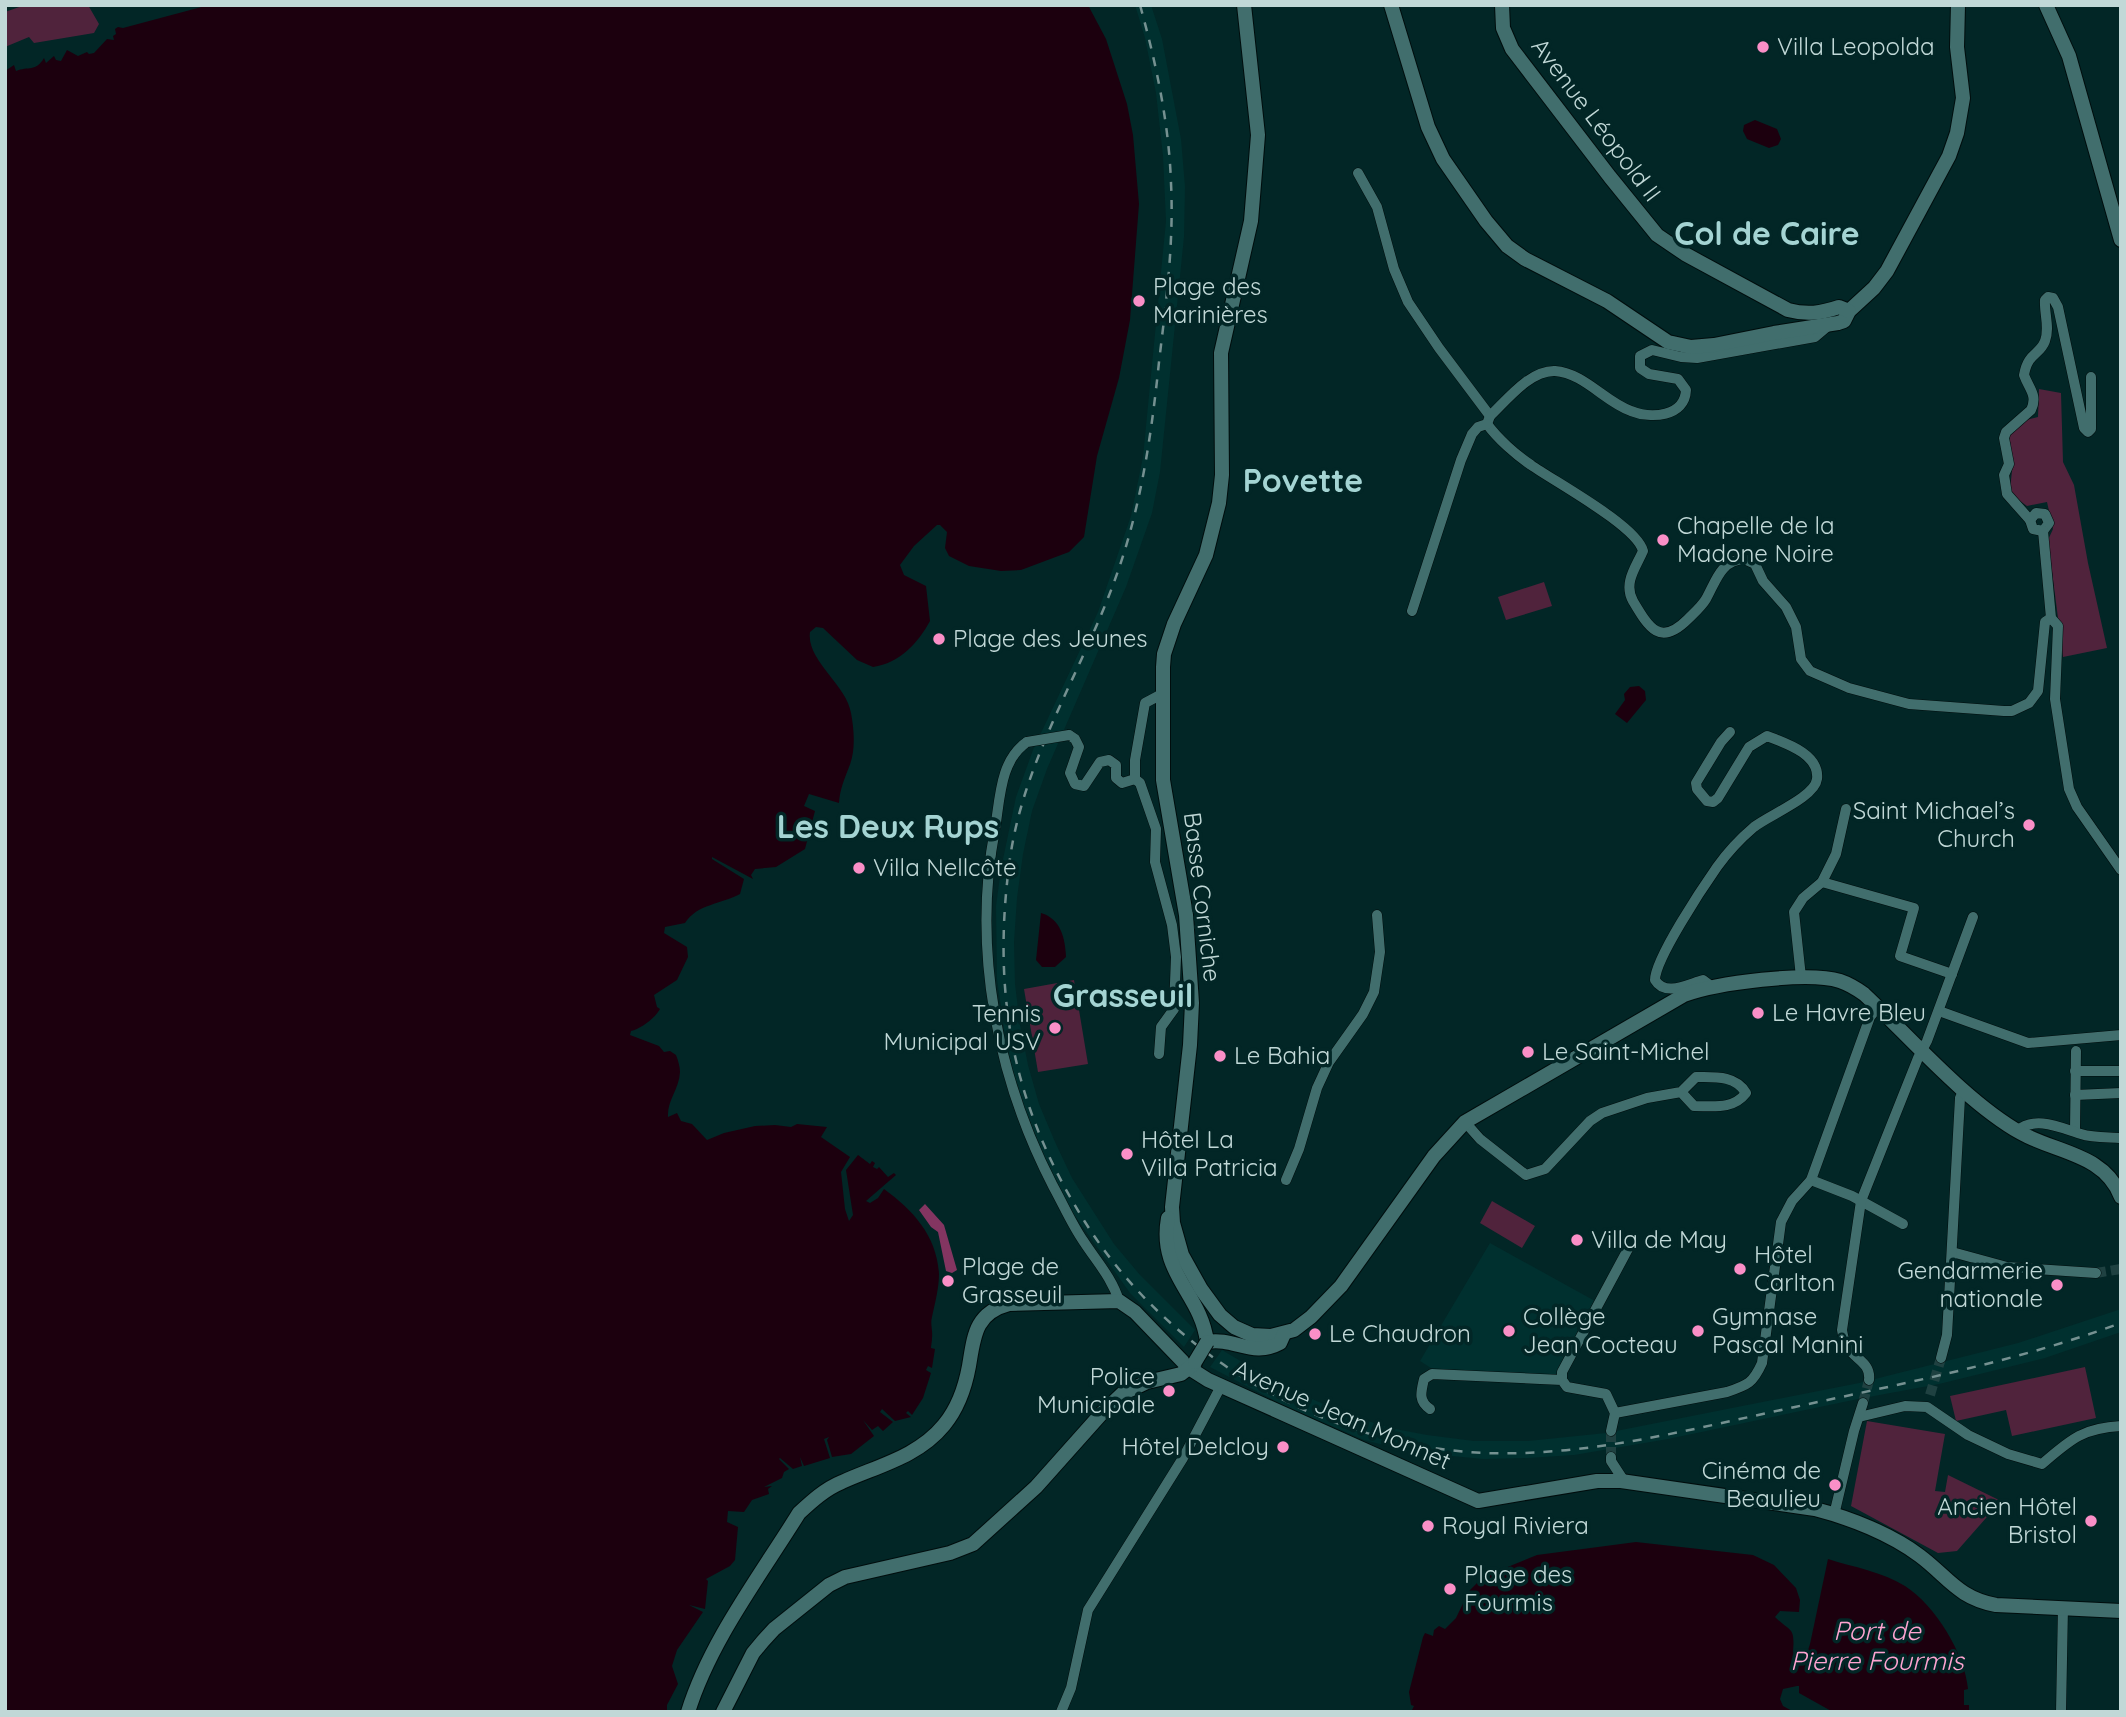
<svg xmlns="http://www.w3.org/2000/svg" width="2126" height="1717" font-family="Quicksand,sans-serif">
<style>
.built{fill:#00302f}
.green{fill:#50233c}
.forest{fill:#833561}
.water{fill:#1c000e}
.lines{fill:none;stroke-linecap:round;stroke-linejoin:round}
.street-tunnel{stroke:#1f4141;stroke-width:10;stroke-dasharray:10 5;stroke-linecap:butt}
.street-casing{stroke:#000d0d;stroke-width:11}
.secondary-casing{stroke:#000d0d;stroke-width:16}
.street{stroke:#416e6d;stroke-width:10}
.secondary{stroke:#416e6d;stroke-width:14}
.rail{stroke:#759191;stroke-width:2.5;stroke-dasharray:9 9;stroke-linecap:butt}
.street-bridge-casing{stroke:#000d0d;stroke-width:11;stroke-linecap:butt}
.secondary-bridge-casing{stroke:#000d0d;stroke-width:16;stroke-linecap:butt}
.street-bridge{stroke:#416e6d;stroke-width:10}
.secondary-bridge{stroke:#416e6d;stroke-width:14}
.poi-dot{fill:#fa8fc7;stroke:#022626;stroke-width:2.5}
.labels{text-anchor:middle;stroke-width:7;stroke-linejoin:round;paint-order:stroke}
.poi-label{font-size:24px;fill:#c1d8d7;stroke:#022626;text-anchor:start}
.street-label{font-size:24px;fill:#c1d8d7;stroke:#022626}
.water-label{font-size:26px;font-style:italic;fill:#fea4d1;stroke:#022626}
.district-label{font-size:32px;font-weight:bold;fill:#a4d4d3;stroke:#022626}
</style>
<rect width="100%" height="100%" fill="#022626"/>
<g class="built">
<polygon points="1135,5 1151,5 1162,39 1181,139 1185,187 1184,237 1160,472 1152,513 1126,587 1047,769 1032,811 1023,854 1017,898 1014,942 1015,984 1020,1025 1028,1065 1039,1104 1055,1142 1072,1178 1114,1244 1140,1275 1195,1330 1184,1347 1130,1293 1070,1209 1050,1172 1017,1090 1007,1049 997,979 996,906 1001,869 1016,797 1033,750 1098,612 1131,516 1143,457 1166,221 1163,156 1156,93 1145,38"/>
<polygon points="1490,1243 1595,1301 1556,1377 1437,1372 1420,1361"/>
<polygon points="2121,1309 2121,1332 2045,1358 1939,1384 1858,1399 1668,1439 1574,1455 1528,1458 1483,1459 1442,1455 1404,1450 1364,1440 1281,1404 1210,1367 1222,1350 1286,1388 1352,1416 1390,1428 1427,1435 1474,1441 1528,1441 1606,1433 1859,1383 2018,1343"/>
</g>
<g class="green">
<polygon points="25,5 88,5 99,24 94,33 34,43 29,37 5,47 5,12"/>
<polygon points="2039,389 2061,393 2063,462 2074,485 2088,563 2107,648 2063,657 2048,540 2053,529 2047,502 2027,506 2012,495 2010,490 2013,461 2009,435 2026,420 2038,417"/>
<polygon points="1544,582 1552,606 1506,620 1498,597"/>
<polygon points="1074,980 1088,1064 1038,1072 1024,989"/>
<polygon points="1492,1201 1535,1226 1522,1248 1480,1223"/>
<polygon points="2085,1367 2096,1418 2012,1436 2006,1410 1956,1421 1950,1396"/>
<polygon points="1867,1421 1945,1434 1935,1491 1945,1492 1948,1475 2001,1501 1957,1551 1938,1553 1851,1506"/>
</g>
<polygon class="forest" points="925,1204 944,1225 957,1270 952,1273 946,1271 938,1232 931,1227 919,1210"/>
<g class="water">
<path d="M209,5h879l18,34 21,65 6,31 6,69 -9,116 -11,58 -22,78 -13,81 -15,15 -48,18 -20,1 -32,-5 -20,-10 -4,-8 2,-16 -7,-7h-3l-23,21 -14,19 4,10 22,11 4,35c-12,22 -30,42 -57,46l-16,-7 -34,-32 -7,-1 -6,5c-4,28 37,53 41,81 3,16 5,38 -2,54 -5,13 -9,22 -10,36l-30,-9 -5,12 11,5 -10,38 -29,18 -21,2 -4,6 2,4 -41,-22v2l32,20 -4,15c-18,10 -43,10 -55,29l-20,4 -1,6 23,14 1,10 -11,23 -23,15 3,12 3,2c-4,8 -19,20 -29,22l-1,4 29,11 5,6 6,-1 6,4c2,5 4,12 4,17 -1,18 -13,28 -12,45l9,-4 4,8 11,3 15,16 17,-7 31,-7 20,-1 16,2 6,-3 30,3 -6,10 29,20 -9,15 4,37 4,12 4,-6 -7,-45 12,-15 12,9 2,-3 3,2 -2,4 4,2 2,-2 9,10 6,-4 2,2 -30,26 4,2 8,-5 6,-9c29,21 53,47 55,85 0,14 -4,29 -7,43 -2,7 1,14 0,21 0,4 -1,7 -1,10l4,1 -3,19 -4,-2 -2,4 5,3 -8,25 -11,17 -4,-4 -2,2 5,4 -16,4 -13,-12 -2,3 13,10 -10,9 -5,-5 -6,4 -9,-10 11,16 -23,18 -19,3 -5,-17 2,-3 -5,2 6,19 -26,8 -4,-9 2,9 -9,3 -13,-11 -1,1 10,10 -5,3 -2,6 -18,9 8,-1 -4,3 1,5 -17,6 -8,12 -16,-1 -1,11 11,5 -3,33 -5,6 -24,13 2,2 -3,28 -16,-4 14,7 -26,38 -5,16 6,18 -11,21v7h-662v-1641l9,-6 2,6c12,-5 20,1 28,-13l2,5 8,-7 2,4 5,1 6,-11 11,6 9,-4 2,2 5,-1 13,-14 7,1 -1,-4 3,-2 -1,-5 3,-2 5,1z"/>
<polygon points="1755,120 1777,129 1781,139 1778,145 1769,148 1747,139 1743,131 1744,125"/>
<polygon points="1639,686 1645,691 1646,700 1627,723 1615,714 1625,700 1624,694 1630,687"/>
<path d="M1041,913c20,6 24,25 25,44l-11,10h-13l-6,-7z"/>
<path d="M1636,1542l117,13 21,10 22,23 4,12 -1,12 -19,-1 -5,6c16,16 20,9 18,35l8,7 5,-3 4,-12 18,-85c25,8 55,13 77,27 30,19 60,68 63,103l-4,1v15h5v7h-136l-34,-19v-7h-2l-14,3 -3,10 3,7 11,6h-383l3,-6 -3,-1 -2,-13 14,-55 2,-4 8,3 1,-6 5,-4 6,3 11,-11 13,-27 11,-11 13,-7 44,-18z"/>
</g>
<g class="lines">
<g class="street-tunnel">
<polyline points="2096,1273 2121,1269"/>
<polyline points="1930,1395 1941,1358"/>
<polyline points="1863,1403 1869,1380"/>
<polyline points="1611,1457 1611,1431"/>
</g>
<g class="street-casing">
<g id="street">
<polyline points="1358,173 1377,207 1394,269 1408,302 1439,348 1490,416"/>
<path d="M1487,424c11,15 29,31 44,41 24,17 106,61 112,86 -7,16 -20,32 -10,50 16,27 27,46 55,18 6,-6 14,-13 18,-20 10,-18 15,-39 38,-40l11,5 8,17 23,26 10,20 5,32 9,12 39,17 60,16 95,7h8l17,-8 9,-12 7,-69 6,-4"/>
<path d="M1487,424l3,-8c17,-16 40,-46 65,-45 29,2 50,31 76,40 20,8 54,6 55,-21l-8,-11 -29,-5 -9,-6v-12l12,-6 29,7 16,1 118,-21 13,-11"/>
<polyline points="2030,520 2036,513 2045,514 2049,523 2043,531"/>
<path d="M2043,531l-10,-2 -3,-9 -23,-26 -3,-19 5,-11 -5,-26 2,-6 25,-22c7,-15 -2,-21 -7,-35 4,-23 16,-20 21,-34 5,-13 -1,-28 0,-41l3,-3 5,1 5,9 26,121 4,4 3,-3v-52"/>
<polyline points="2043,531 2051,618 2058,626 2055,699 2069,789 2077,807 2121,870"/>
<polyline points="1412,611 1461,460 1472,434 1478,427 1487,424"/>
<polyline points="1069,735 1075,739 1079,747 1070,773 1075,784 1084,786 1100,762 1109,760 1116,765 1116,778 1122,783 1135,779"/>
<path d="M1027,742c-27,18 -27,57 -32,87 -23,120 2,249 58,357 10,18 19,39 31,56 13,20 28,36 35,59"/>
<polyline points="1822,882 1914,908 1900,956 1952,974"/>
<polyline points="1801,977 1794,912 1803,898 1822,882 1836,854 1846,809"/>
<path d="M1711,986l-8,-6c-15,4 -38,17 -48,0 0,-21 48,-93 62,-113 10,-14 24,-29 37,-40 15,-12 61,-30 63,-48 3,-25 -32,-36 -50,-43l-18,11 -31,51 -5,4 -6,-1 -10,-12 -1,-6 25,-41 9,-10"/>
<polyline points="1939,1011 2028,1043 2121,1035"/>
<polyline points="1159,1054 1161,1027 1174,1009 1176,957 1172,925 1155,862 1156,829 1140,783 1135,779 1135,760 1145,703 1162,694"/>
<polyline points="2075,1071 2121,1071"/>
<polyline points="2075,1095 2121,1093"/>
<path d="M1465,1122l15,17 46,36 19,-6 45,-48 12,-8 45,-15 34,-6 15,-15c18,0 40,-2 50,16 -13,17 -33,13 -52,13l-13,-14"/>
<polyline points="2075,1130 2076,1051"/>
<path d="M2017,1131c18,-16 44,-3 64,3 12,4 27,3 40,4"/>
<polyline points="1286,1180 1299,1149 1317,1088 1329,1062 1363,1014 1374,992 1380,952 1377,915"/>
<polyline points="1811,1180 1852,1196 1903,1224"/>
<polyline points="1952,1252 2007,1267 2096,1273"/>
<polyline points="1941,1358 1947,1335 1960,1098 1964,1089"/>
<polyline points="1562,1380 1562,1372 1628,1249"/>
<path d="M1869,1380c2,-17 -13,-20 -22,-33 -3,-5 -4,-11 -5,-17l19,-129 57,-143 9,-17 46,-124"/>
<path d="M1430,1409c-12,-8 -9,-17 -6,-30l8,-5 130,6 5,7 39,7 9,19 -4,18"/>
<path d="M1615,1413l112,-21c21,-7 26,-9 35,-29l19,-141 11,-21 19,-21 59,-163 8,-10"/>
<path d="M1859,1417l46,-11 22,1 41,28 40,19 34,10c28,-24 40,-36 79,-38"/>
<polyline points="1611,1457 1611,1461 1624,1481"/>
<polyline points="1834,1515 1854,1431 1863,1403"/>
<polyline points="1061,1712 1071,1688 1088,1610 1183,1458 1221,1386"/>
<polyline points="2061,1712 2063,1607"/>
</g>
</g>
<g class="secondary-casing">
<g id="secondary">
<path d="M1244,5l14,130 -7,86 -30,132 1,122 -3,28 -13,52 -32,69 -10,30 -1,13v113l23,135 6,88 -2,42 -18,162 1,16 9,32 19,34 19,26 14,12 18,8 19,1 23,-6 17,-13 30,-31 93,-130 31,-34 219,-127c32,-12 124,-24 156,-14 9,3 17,8 24,13 47,44 102,108 157,139 36,20 84,21 100,64"/>
<polyline points="1391,5 1428,127 1443,159 1486,221 1507,246 1525,259 1607,301 1668,342 1691,347 1714,345 1774,333 1838,323 1844,321 1849,311 1874,288 1887,271 1949,156 1957,133 1963,98 1957,47 1958,5"/>
<path d="M1502,5l1,23 9,21 98,128 47,58 28,19 103,56c19,5 33,3 51,-3l10,4"/>
<polyline points="2046,5 2069,56 2121,240"/>
<path d="M1168,1218c-10,56 33,75 39,124 27,-5 46,16 73,1l4,-9"/>
<path d="M688,1712c22,-71 72,-136 111,-199 13,-12 26,-24 43,-31 35,-16 76,-25 102,-57 14,-17 21,-37 25,-59 5,-30 6,-53 40,-62l110,-3 16,11 54,56 19,12 270,121 119,-20h24l194,28c35,9 76,25 105,47 28,21 38,42 76,49l125,6"/>
<polyline points="723,1712 753,1653 763,1641 774,1629 829,1585 845,1577 950,1553 973,1544 1036,1487 1102,1413 1122,1394 1147,1382 1181,1374 1195,1363"/>
</g>
</g>
<use href="#street" class="street"/>
<use href="#secondary" class="secondary"/>
<path class="rail" d="M1140,5c16,58 29,118 31,178 3,60 -5,120 -12,179 -8,77 -19,151 -46,223 -35,94 -92,180 -104,281 -17,132 5,243 76,356 92,146 265,238 438,231 92,-3 182,-27 272,-46 110,-24 220,-45 326,-84"/>
<g class="street-bridge-casing">
<polyline id="street-bridge" points="1027,742 1069,735"/>
</g>
<g class="secondary-bridge-casing">
<polyline id="secondary-bridge" points="1195,1362 1207,1342"/>
</g>
<use href="#street-bridge" class="street-bridge"/>
<use href="#secondary-bridge" class="secondary-bridge"/>
</g>
<g class="poi-dot">
<circle cx="1763" cy="47" r="7"/>
<circle cx="1139" cy="301" r="7"/>
<circle cx="1663" cy="540" r="7"/>
<circle cx="939" cy="639" r="7"/>
<circle cx="2029" cy="825" r="7"/>
<circle cx="859" cy="868" r="7"/>
<circle cx="1758" cy="1013" r="7"/>
<circle cx="1055" cy="1028" r="7"/>
<circle cx="1528" cy="1052" r="7"/>
<circle cx="1220" cy="1056" r="7"/>
<circle cx="1127" cy="1154" r="7"/>
<circle cx="1577" cy="1240" r="7"/>
<circle cx="1740" cy="1269" r="7"/>
<circle cx="948" cy="1281" r="7"/>
<circle cx="2057" cy="1285" r="7"/>
<circle cx="1509" cy="1331" r="7"/>
<circle cx="1698" cy="1331" r="7"/>
<circle cx="1315" cy="1334" r="7"/>
<circle cx="1169" cy="1391" r="7"/>
<circle cx="1283" cy="1447" r="7"/>
<circle cx="1835" cy="1485" r="7"/>
<circle cx="2091" cy="1521" r="7"/>
<circle cx="1428" cy="1526" r="7"/>
<circle cx="1450" cy="1589" r="7"/>
</g>
<g class="labels">
<g class="poi-label">
<text x="1777" y="55">Villa Leopolda</text>
<text x="1153" y="295">Plage des<tspan x="1153" dy="28">Marinières</tspan></text>
<text x="1677" y="534">Chapelle de la<tspan x="1677" dy="28">Madone Noire</tspan></text>
<text x="953" y="647">Plage des Jeunes</text>
<text x="2015" y="819" text-anchor="end">Saint Michael’s<tspan x="2015" dy="28">Church</tspan></text>
<text x="873" y="876">Villa Nellcôte</text>
<text x="1772" y="1021">Le Havre Bleu</text>
<text x="1041" y="1022" text-anchor="end">Tennis<tspan x="1041" dy="28">Municipal USV</tspan></text>
<text x="1542" y="1060">Le Saint-Michel</text>
<text x="1234" y="1064">Le Bahia</text>
<text x="1141" y="1148">Hôtel La<tspan x="1141" dy="28">Villa Patricia</tspan></text>
<text x="1591" y="1248">Villa de May</text>
<text x="1754" y="1263">Hôtel<tspan x="1754" dy="28">Carlton</tspan></text>
<text x="962" y="1275">Plage de<tspan x="962" dy="28">Grasseuil</tspan></text>
<text x="2043" y="1279" text-anchor="end">Gendarmerie<tspan x="2043" dy="28">nationale</tspan></text>
<text x="1523" y="1325">Collège<tspan x="1523" dy="28">Jean Cocteau</tspan></text>
<text x="1712" y="1325">Gymnase<tspan x="1712" dy="28">Pascal Manini</tspan></text>
<text x="1329" y="1342">Le Chaudron</text>
<text x="1155" y="1385" text-anchor="end">Police<tspan x="1155" dy="28">Municipale</tspan></text>
<text x="1269" y="1455" text-anchor="end">Hôtel Delcloy</text>
<text x="1821" y="1479" text-anchor="end">Cinéma de<tspan x="1821" dy="28">Beaulieu</tspan></text>
<text x="2077" y="1515" text-anchor="end">Ancien Hôtel<tspan x="2077" dy="28">Bristol</tspan></text>
<text x="1442" y="1534">Royal Riviera</text>
<text x="1464" y="1583">Plage des<tspan x="1464" dy="28">Fourmis</tspan></text>
</g>
<g class="street-label">
<text transform="translate(1596 120) rotate(53)" y="8">Avenue Léopold II</text>
<text transform="translate(1202 897) rotate(83)" y="8">Basse Corniche</text>
<text transform="translate(1342 1415) rotate(24)" y="8">Avenue Jean Monnet</text>
</g>
<g class="water-label">
<text x="1877" y="1640">Port de<tspan x="1877" dy="30">Pierre Fourmis</tspan></text>
</g>
<g class="district-label">
<text x="1767" y="245">Col de Caire</text>
<text x="1303" y="492">Povette</text>
<text x="888" y="838">Les Deux Rups</text>
<text x="1123" y="1007">Grasseuil</text>
</g>
</g>
<rect width="2126" height="1717" fill="none" stroke="#c1d8d7" stroke-width="14"/>
</svg>
